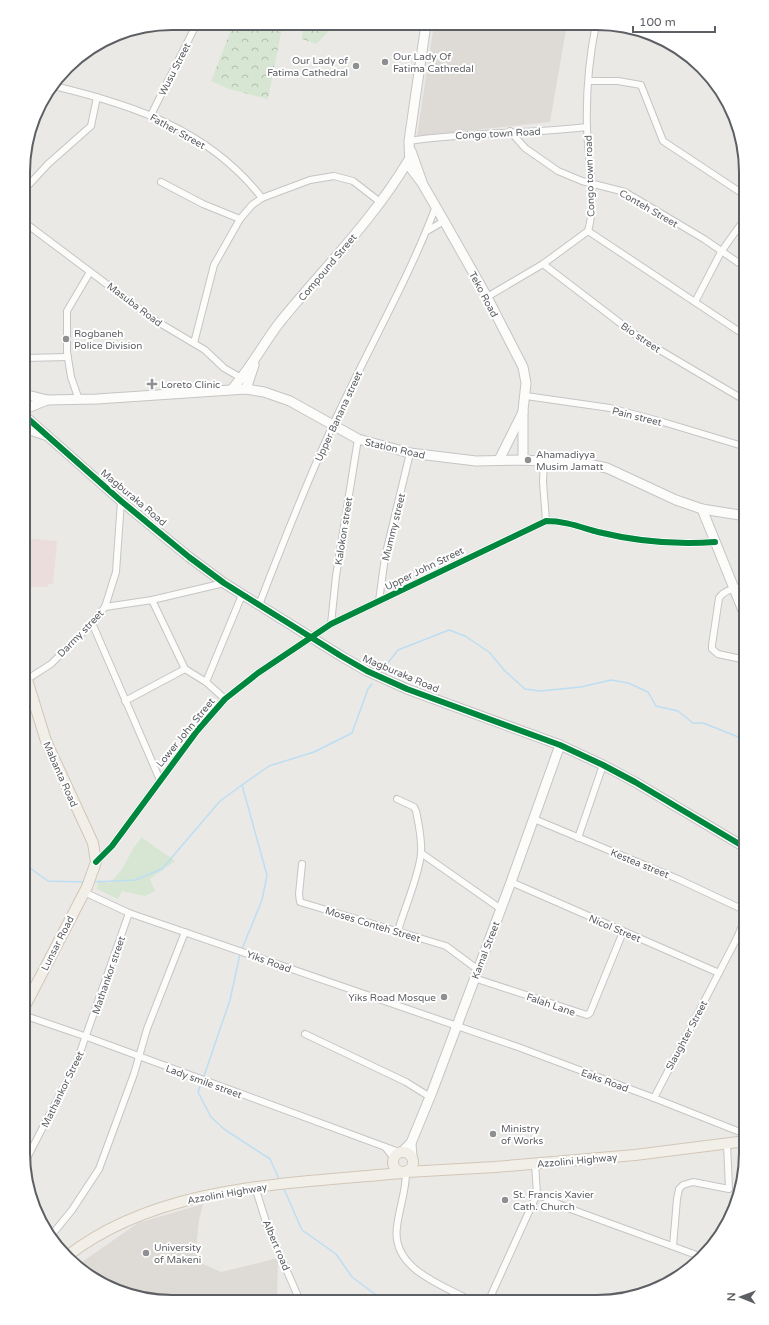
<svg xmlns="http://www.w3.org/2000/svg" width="769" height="1325" font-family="'Varela Round',sans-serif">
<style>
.education{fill:#dedbd6}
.medical{fill:#eadddb}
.green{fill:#d6e6d2}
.forest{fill:url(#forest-crowns)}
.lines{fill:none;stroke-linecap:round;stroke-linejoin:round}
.stream{stroke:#bddef2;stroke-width:1.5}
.street-casing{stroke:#c5c5c6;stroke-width:8}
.secondary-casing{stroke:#c5c5c5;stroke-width:11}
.primary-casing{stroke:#d1c7b6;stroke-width:12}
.street{stroke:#fcfcfb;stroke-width:6}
.secondary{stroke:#fcfcfb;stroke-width:9}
.primary{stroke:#f2efe8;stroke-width:10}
.cycleway-casing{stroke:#fff;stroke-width:8}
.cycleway{stroke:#00873e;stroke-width:6}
.poi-dot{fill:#8e8f91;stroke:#fff;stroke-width:1.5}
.labels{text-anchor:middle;stroke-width:4;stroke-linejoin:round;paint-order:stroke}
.poi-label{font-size:10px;fill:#5c5f63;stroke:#fff;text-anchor:start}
.street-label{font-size:10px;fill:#5c5f63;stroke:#fff}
.rim{fill:none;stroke:#5c5f63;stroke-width:2}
</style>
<defs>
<pattern id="forest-crowns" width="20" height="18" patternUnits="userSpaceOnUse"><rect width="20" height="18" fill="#d6e6d2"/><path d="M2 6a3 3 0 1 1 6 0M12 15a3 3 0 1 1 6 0" fill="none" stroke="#b1beae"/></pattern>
</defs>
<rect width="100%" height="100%" fill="#ebe9e6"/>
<g class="education">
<polygon points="434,24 567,24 550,122 417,136"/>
<polygon points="203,1204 199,1220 196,1249 203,1264 221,1272 278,1258 277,1301 153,1301 115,1291 81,1271 76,1266 138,1223"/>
</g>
<polygon class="medical" points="24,538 57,541 53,584 49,584 47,587 24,587"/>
<path class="green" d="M141,837l34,24 -25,18 5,12 -10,5 -23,-5 -4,8 -21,-10 1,-9 11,3c12,-9 16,-20 23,-32 2,-5 7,-8 9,-14z"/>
<g class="forest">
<polygon points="229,23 283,23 268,99 229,89 211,81 231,30"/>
<polygon points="303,23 331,23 329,31 316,44 302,39"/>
</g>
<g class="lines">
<g class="stream">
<polyline points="383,669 398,650 449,630 465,636 489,652 505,671 525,689 540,691 581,687 611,680 628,683 648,692 656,706 678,711 693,723 703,723 746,740"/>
<polyline points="23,863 48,881 85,882"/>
<polyline points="93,882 135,880 162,869 220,801 242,785 269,766 314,752 352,733 368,689 372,684"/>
<polyline points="242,949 262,900 267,875 242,785"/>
<polyline points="204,1076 230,1000 240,954"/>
<polyline points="201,1083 198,1092 211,1117 224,1129 270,1159 279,1179"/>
<polyline points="284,1189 302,1230 336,1254 352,1277 384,1301"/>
</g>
<g class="street-casing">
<g id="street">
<polyline points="589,81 618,81 641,85 663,141 746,196"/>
<path d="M54,86c80,19 155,44 208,112"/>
<polyline points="151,115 197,23"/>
<polyline points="510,131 525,148 558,171 582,181 625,192 704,239 746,268"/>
<path d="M409,141c59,-9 119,-7 178,-14"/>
<polyline points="161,182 203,204 240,219"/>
<polyline points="24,190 48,164 91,126 97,97"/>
<polyline points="24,222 153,319 205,350 224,368 243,379"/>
<polyline points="427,231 444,221"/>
<polyline points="588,231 746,336"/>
<polyline points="543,264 641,339 746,401"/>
<path d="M487,297l56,-33 45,-33c9,-29 0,-72 -1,-103 -1,-34 2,-70 9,-104"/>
<polyline points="695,302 721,252 746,217"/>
<polyline points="194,343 214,265 240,219 252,205 262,198 310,180 334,176 353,181 380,202"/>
<polyline points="24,358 68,357"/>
<polyline points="526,396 610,408 663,422 746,447"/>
<polyline points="79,400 71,377 67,352 67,311 90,272"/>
<polyline points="544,460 543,482 546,521"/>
<polyline points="152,600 185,669 206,682 225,699"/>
<polyline points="379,601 385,557 410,453"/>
<path d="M259,605c23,-60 47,-121 74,-180 33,-73 75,-144 103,-219"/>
<polyline points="105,607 152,600 224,583"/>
<polyline points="92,623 160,780"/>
<polyline points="331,624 336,576 358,439"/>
<path d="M746,660l-28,-6 -6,-5v-4l7,-47c6,-9 17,-10 27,-11"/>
<polyline points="26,680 51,664 92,623 105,607 116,572 121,501"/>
<polyline points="206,682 242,595"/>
<polyline points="125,701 185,669"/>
<path d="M397,799l17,8 2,4c3,14 6,29 5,43 -3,25 -16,52 -23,77"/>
<polyline points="534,819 678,879 746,911"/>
<polyline points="578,838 603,765"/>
<polyline points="421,853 501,909"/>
<path d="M96,862l16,-16 85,-115 28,-32 33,-26 73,-49 215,-103c19,0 34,6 52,11 37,9 78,13 117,10"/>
<polyline points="302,864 299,894 300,902 446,946 477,969"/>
<polyline points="511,882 719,973"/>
<polyline points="84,892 129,913 518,1047 654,1098 745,1134"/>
<polyline points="474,978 587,1015 590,1013 623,932"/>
<polyline points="23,1015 87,1037 399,1152"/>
<polyline points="305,1034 406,1082 430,1097"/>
<polyline points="654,1098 737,938 746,916"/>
<polyline points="385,1147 393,1157"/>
<polyline points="25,1162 77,1061 129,913"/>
<path d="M406,1172c0,20 -7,36 -9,55 -6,43 47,58 76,75"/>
<polyline points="255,1187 267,1225 300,1301"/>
<polyline points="537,1194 565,1207 702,1257"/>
<polyline points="50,1237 72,1210 99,1169 134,1074 147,1029 185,932"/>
<polyline points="673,1246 677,1199 679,1189 683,1185 693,1182 729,1189 727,1144"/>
<polyline points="488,1302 537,1194 535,1163"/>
</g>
</g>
<g class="secondary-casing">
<g id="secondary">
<polyline points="426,24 409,141 410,167 422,183 444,221 487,297 523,367 526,383 523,410 523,460"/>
<polyline points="411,151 422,182"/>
<path d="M232,389c19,-21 31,-45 48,-67 43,-53 93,-102 128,-161"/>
<polyline points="246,389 254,365"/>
<polyline points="24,394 47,400"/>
<polyline points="25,409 47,400 97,399 246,389 264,392 290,401 358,439 410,453 476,461 523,460 588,464 607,468 676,500 702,509 746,516"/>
<polyline points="25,416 121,501 189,557 224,583 341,656 367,671 407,689 560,745 603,765 635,782 746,848"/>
<polyline points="24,428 45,435"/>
<polyline points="499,460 523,412"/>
<polyline points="702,509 746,618"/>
<polyline points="411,1143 412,1158"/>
<polyline points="402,1152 411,1143 432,1092 511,882 560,745"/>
</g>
</g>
<g class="primary-casing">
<g id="primary">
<polyline points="24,429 25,416 24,406"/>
<polyline points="23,1010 87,887 96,862 93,843 46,741 24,670"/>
<circle cx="403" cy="1162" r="10"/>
<polyline points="407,1172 495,1167 635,1155 746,1141"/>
<path d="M66,1257c93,-73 223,-73 335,-84"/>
</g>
</g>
<use href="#street" class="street"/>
<use href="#secondary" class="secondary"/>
<use href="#primary" class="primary"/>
<g class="cycleway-casing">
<g id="cycleway">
<polyline points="25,416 121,501 189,557 224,583 341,656 367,671 407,689 560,745 603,765 635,782 746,848"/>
<path d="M96,862l16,-16 85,-115 28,-32 33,-26 73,-49 215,-103c19,0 34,6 52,11 37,9 78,13 117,10"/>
</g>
</g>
<use href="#cycleway" class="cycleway"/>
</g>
<g class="poi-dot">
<circle cx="385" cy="62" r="4"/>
<circle cx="356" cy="66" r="4"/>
<circle cx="66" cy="339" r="4"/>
<path d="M150 378h4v4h4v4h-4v4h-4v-4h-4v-4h4z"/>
<circle cx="528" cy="460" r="4"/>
<circle cx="444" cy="997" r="4"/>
<circle cx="493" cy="1134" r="4"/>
<circle cx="505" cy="1200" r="4"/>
<circle cx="146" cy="1253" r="4"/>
</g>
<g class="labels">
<g class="poi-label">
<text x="393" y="60">Our Lady Of<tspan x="393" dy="12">Fatima Cathredal</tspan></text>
<text x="348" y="64" text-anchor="end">Our Lady of<tspan x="348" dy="12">Fatima Cathedral</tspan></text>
<text x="74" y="337">Rogbaneh<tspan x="74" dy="12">Police Division</tspan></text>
<text x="161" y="388">Loreto Clinic</text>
<text x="536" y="458">Ahamadiyya<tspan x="536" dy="12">Musim Jamatt</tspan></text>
<text x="436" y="1001" text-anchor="end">Yiks Road Mosque</text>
<text x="501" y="1132">Ministry<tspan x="501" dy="12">of Works</tspan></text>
<text x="513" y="1198">St. Francis Xavier<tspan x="513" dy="12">Cath. Church</tspan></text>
<text x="154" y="1251">University<tspan x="154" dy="12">of Makeni</tspan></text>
</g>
<g class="street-label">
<text transform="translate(174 69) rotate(-63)" y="4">Wusu Street</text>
<text transform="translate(178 131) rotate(29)" y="4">Father Street</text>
<text transform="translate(498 133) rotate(-3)" y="4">Congo town Road</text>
<text transform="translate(589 176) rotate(-92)" y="4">Congo town road</text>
<text transform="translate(649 208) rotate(30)" y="4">Conteh Street</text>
<text transform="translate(327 267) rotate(-50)" y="4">Compound Street</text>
<text transform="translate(484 294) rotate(62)" y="4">Teko Road</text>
<text transform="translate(135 304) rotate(37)" y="4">Masuba Road</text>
<text transform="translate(641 337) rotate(34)" y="4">Bio street</text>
<text transform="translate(338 416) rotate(-65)" y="4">Upper Banana street</text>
<text transform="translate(637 416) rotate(14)" y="4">Pain street</text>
<text transform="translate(395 448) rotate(13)" y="4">Station Road</text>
<text transform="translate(134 497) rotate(40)" y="4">Magburaka Road</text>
<text transform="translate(393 527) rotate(-76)" y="4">Mummy street</text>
<text transform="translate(343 531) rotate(-81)" y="4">Kalokon street</text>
<text transform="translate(424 568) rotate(-26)" y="4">Upper John Street</text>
<text transform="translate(80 633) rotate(-46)" y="4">Darmy street</text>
<text transform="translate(401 673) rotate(23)" y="4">Magburaka Road</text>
<text transform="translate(185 732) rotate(-51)" y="4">Lower John Street</text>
<text transform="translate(61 774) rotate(66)" y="4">Mabanta Road</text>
<text transform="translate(640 863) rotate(22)" y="4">Kestea street</text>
<text transform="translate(373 924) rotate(17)" y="4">Moses Conteh Street</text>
<text transform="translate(615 928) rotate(23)" y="4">Nicol Street</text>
<text transform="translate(57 943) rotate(-63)" y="4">Lunsar Road</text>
<text transform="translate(485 950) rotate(-69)" y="4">Kamal Street</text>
<text transform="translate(269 961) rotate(20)" y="4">Yiks Road</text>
<text transform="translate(108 975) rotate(-71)" y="4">Mathankor street</text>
<text transform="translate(551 1004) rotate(19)" y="4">Falah Lane</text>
<text transform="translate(686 1035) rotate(-62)" y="4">Slaughter Street</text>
<text transform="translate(605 1080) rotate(20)" y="4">Eaks Road</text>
<text transform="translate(204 1081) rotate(20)" y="4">Lady smile street</text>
<text transform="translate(62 1089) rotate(-64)" y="4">Mathankor Street</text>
<text transform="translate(577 1160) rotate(-5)" y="4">Azzolini Highway</text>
<text transform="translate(227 1193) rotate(-10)" y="4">Azzolini Highway</text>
<text transform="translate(277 1245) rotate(67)" y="4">Albert road</text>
</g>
</g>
<path d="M0 0H769V1325H0ZM172 30H597A142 142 0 0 1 739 172V1153A142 142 0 0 1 597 1295H172A142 142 0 0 1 30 1153V172A142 142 0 0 1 172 30Z" fill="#fff" fill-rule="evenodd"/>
<path class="rim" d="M172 30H597A142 142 0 0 1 739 172V1153A142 142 0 0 1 597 1295H172A142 142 0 0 1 30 1153V172A142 142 0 0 1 172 30Z"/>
<g transform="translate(741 1297) rotate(271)" stroke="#ffffff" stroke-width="3" paint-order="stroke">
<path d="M0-3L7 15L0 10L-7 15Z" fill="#5c5f63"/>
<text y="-6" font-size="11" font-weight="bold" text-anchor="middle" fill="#5c5f63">N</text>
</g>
<path d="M633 26v6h82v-6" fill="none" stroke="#5c5f63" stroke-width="2"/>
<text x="639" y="26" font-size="12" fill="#5c5f63" stroke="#ffffff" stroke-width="3" paint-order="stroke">100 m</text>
</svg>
